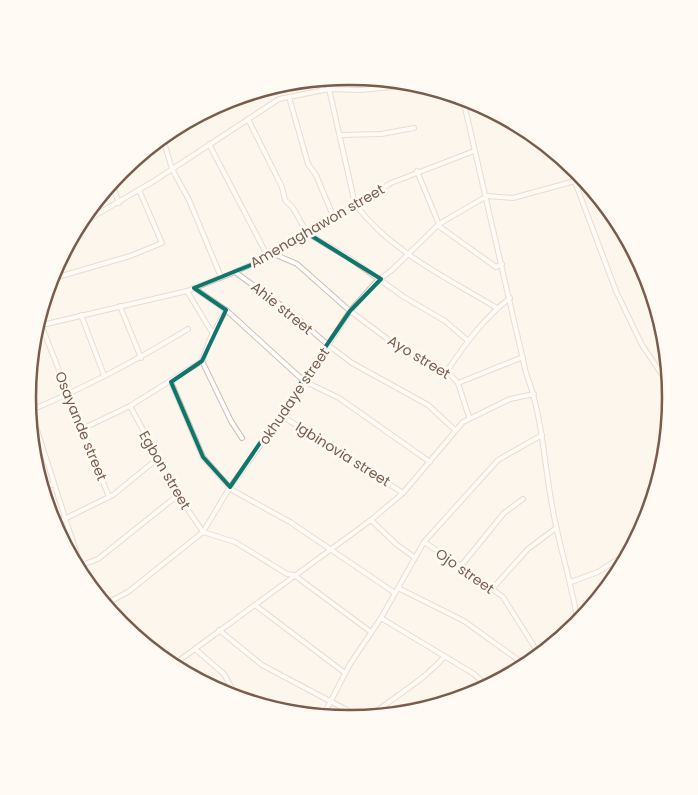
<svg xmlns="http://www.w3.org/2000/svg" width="698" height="795" font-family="Poppins,sans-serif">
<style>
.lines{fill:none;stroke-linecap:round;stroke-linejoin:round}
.street-casing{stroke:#d1beb0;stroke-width:6}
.street{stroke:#fff;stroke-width:4}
.marked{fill:none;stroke:#0f766e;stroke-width:4;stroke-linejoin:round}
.labels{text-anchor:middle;stroke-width:5;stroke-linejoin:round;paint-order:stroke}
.street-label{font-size:14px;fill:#7a5c4d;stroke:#fffaf3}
.rim{fill:none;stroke:#7a5c4d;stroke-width:2.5}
</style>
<rect width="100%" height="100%" fill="#fdf6ec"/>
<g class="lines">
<g class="street-casing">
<g id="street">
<polyline points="320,82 322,90"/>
<polyline points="329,89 355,204"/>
<polyline points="289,97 308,164 316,175 334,218"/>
<path d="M463,99l63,274c17,44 18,92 27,138 7,38 19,74 25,112"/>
<polyline points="248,119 282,187 285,200 293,208 307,233 352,260 404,297 445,321 467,340"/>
<polyline points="341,135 381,134 414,128"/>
<polyline points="164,142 172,169 189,200 221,277"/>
<polyline points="209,144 268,257"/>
<polyline points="569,166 616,291 642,345 667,382"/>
<polyline points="417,171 440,227 496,267 502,264"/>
<polyline points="112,184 119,203"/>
<path d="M355,204c36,48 92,74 142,104"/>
<polyline points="89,219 154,181 279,99 329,89 361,90 401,86"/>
<polyline points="274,254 297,264 350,311 401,349 447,371 458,383 469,417"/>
<polyline points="235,272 293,314 328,345 352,363 428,405 455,430"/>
<polyline points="51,279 130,256 162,243 139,190"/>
<polyline points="194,288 226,310 304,381 339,398 430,462"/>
<polyline points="187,291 213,334"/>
<polyline points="120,306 141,358"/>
<polyline points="81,315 104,375"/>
<polyline points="42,325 187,291 235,272 274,254 391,183 474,151"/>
<polyline points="42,327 109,497"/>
<polyline points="202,361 231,421 242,438"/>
<path d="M447,371c18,-27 37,-53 63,-73"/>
<polyline points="171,382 203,457 232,490 290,522 395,593"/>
<polyline points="458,383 523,357"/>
<polyline points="29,405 79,561"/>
<polyline points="130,406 178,495 203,532 235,542 287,574 294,575 371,632"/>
<path d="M31,410c54,-22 106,-50 157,-81"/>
<polyline points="282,416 403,493"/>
<polyline points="82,429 130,406 202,361 210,339 226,310"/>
<polyline points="45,486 54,484"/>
<polyline points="371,520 396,544 414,557"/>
<polyline points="54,524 113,495 157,459"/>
<polyline points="424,542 461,566 503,597 537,651"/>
<polyline points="82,565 98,559 178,495"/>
<polyline points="461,566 504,513 523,499"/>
<polyline points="571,582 598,572 623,556"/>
<polyline points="398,588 464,621 521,662"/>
<polyline points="493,588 528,549 556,528"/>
<polyline points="107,603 128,592 203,532 230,487 282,416 350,311 376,282 392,270 439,224 487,196 513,198 575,181"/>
<polyline points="255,605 345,673"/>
<polyline points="381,618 474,674 486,685"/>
<polyline points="219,630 262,665 360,717"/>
<polyline points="195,649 224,674 236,696"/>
<polyline points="177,662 371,520 403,493 463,422 510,399 534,394"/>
<polyline points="324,714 350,664 381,618 424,542 498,460 542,435"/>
<path d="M373,714c24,-19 51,-34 71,-57"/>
</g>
</g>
<use href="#street" class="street"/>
</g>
<path d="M0 0H698V795H0ZM307,233l74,46 -31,32 -120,176 -27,-30 -32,-75 31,-21 24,-51 -32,-22 64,-26z" fill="#fdf6ec" fill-opacity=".55" fill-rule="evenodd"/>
<path class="marked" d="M307,233l74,46 -31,32 -120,176 -27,-30 -32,-75 31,-21 24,-51 -32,-22 64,-26z"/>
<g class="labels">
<g class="street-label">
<text transform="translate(317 226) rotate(-30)" y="5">Amenaghawon street</text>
<text transform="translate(282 308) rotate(39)" y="5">Ahie street</text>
<text transform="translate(419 357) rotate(31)" y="5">Ayo street</text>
<text transform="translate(294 396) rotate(-56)" y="5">okhudaye street</text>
<text transform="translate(81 426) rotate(68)" y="5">Osayande street</text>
<text transform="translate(343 454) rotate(32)" y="5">Igbinovia street</text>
<text transform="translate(165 470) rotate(60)" y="5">Egbon street</text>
<text transform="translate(465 571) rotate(35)" y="5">Ojo street</text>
</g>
</g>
<path d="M0 0H698V795H0ZM348 85H350A312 312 0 0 1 662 397V398A312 312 0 0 1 350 710H348A312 312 0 0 1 36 398V397A312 312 0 0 1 348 85Z" fill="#fffaf3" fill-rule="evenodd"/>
<path class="rim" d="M348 85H350A312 312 0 0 1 662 397V398A312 312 0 0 1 350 710H348A312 312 0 0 1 36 398V397A312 312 0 0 1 348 85Z"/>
</svg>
